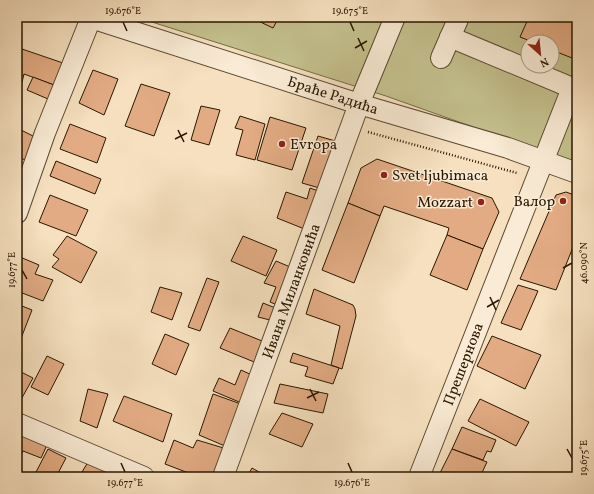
<svg xmlns="http://www.w3.org/2000/svg" width="594" height="494" font-family="Vollkorn,serif">
<style>
.green{fill:#c3c08d;stroke:#766c47;fill-rule:evenodd}
.building{fill:#e2ab83;stroke:#2a1701}
.lines{fill:none;stroke-linecap:round;stroke-linejoin:round}
.minor-casing{stroke:#5d4930;stroke-width:22}
.path{stroke:#2a1701;stroke-width:2.5;stroke-dasharray:1 2;stroke-linecap:butt}
.minor{stroke:#f9ebd5;stroke-width:20}
.ticks{fill:none;stroke:#2a1701;stroke-width:1.5}
.poi-dot{fill:#8f2418;stroke:#f9ebd5;stroke-width:1.5}
.labels{text-anchor:middle;stroke-width:3;stroke-linejoin:round;paint-order:stroke}
.street-label{font-size:15px;fill:#2a1701;stroke:#f9ebd5}
.poi-label{font-size:15px;fill:#2a1701;stroke:#f9ebd5;text-anchor:start}
.neatline{fill:none;stroke:#2a1701;stroke-width:1.5}
.ticks-label{font-size:10px;text-anchor:middle;fill:#2a1701}
</style>
<rect width="100%" height="100%" fill="#f6e0bf"/>
<filter id="stains"><feTurbulence type="fractalNoise" baseFrequency=".005" numOctaves="4"/><feColorMatrix values="0 0 0 0 .2 0 0 0 0 .09 0 0 0 0 .02 0 0 0 .5 -.17"/></filter>
<radialGradient id="worn" r=".72"><stop offset=".6" stop-color="#630" stop-opacity="0"/><stop offset="1" stop-color="#630" stop-opacity=".3"/></radialGradient>
<path class="green" d="M136,17h441v147l-191,-68zM528,42h24v24h-24z"/>
<g class="building">
<polygon points="250,17 279,17 273,28"/>
<polygon points="529,17 577,17 577,60 552,50 552,42 533,42 520,37"/>
<polygon points="22,49 63,63 54,85 24,74 22,82 17,79 17,60"/>
<polygon points="93,70 118,79 104,115 79,103"/>
<polygon points="33,77 54,85 48,99 27,90"/>
<polygon points="141,84 170,93 154,136 125,126"/>
<polygon points="201,106 220,110 209,145 191,140"/>
<polygon points="240,116 265,124 255,160 236,155 243,130 235,128"/>
<polygon points="270,117 306,128 292,170 257,160"/>
<polygon points="70,124 106,138 97,163 60,149"/>
<polygon points="17,128 35,137 25,160 17,156"/>
<polygon points="318,136 339,142 323,189 302,183"/>
<polygon points="377,159 492,198 499,212 483,249 447,235 449,228 384,206 380,216 348,203 361,168"/>
<polygon points="56,161 101,179 95,194 50,176"/>
<polygon points="310,188 321,192 307,230 277,218 286,192 307,199"/>
<polygon points="566,192 577,196 577,237 556,290 520,279 556,195"/>
<polygon points="50,195 88,210 76,236 39,222"/>
<polygon points="348,203 380,216 354,283 322,270"/>
<polygon points="447,235 483,249 467,290 430,275"/>
<polygon points="67,236 97,252 81,283 52,267 59,259 53,255"/>
<polygon points="243,236 277,250 266,276 231,261"/>
<polygon points="20,257 39,265 35,274 53,280 43,301 17,291 17,263"/>
<polygon points="276,261 295,269 280,306 270,302 276,287 264,283"/>
<polygon points="207,278 219,282 200,331 188,327"/>
<polygon points="518,285 538,291 521,330 501,323"/>
<polygon points="160,287 182,293 172,320 151,312"/>
<polygon points="314,289 353,305 355,309 356,316 342,369 331,365 340,326 306,314"/>
<polygon points="263,303 278,309 274,321 258,317"/>
<polygon points="17,304 32,310 20,341 17,340"/>
<polygon points="230,328 267,343 259,364 220,348"/>
<polygon points="165,334 189,344 176,375 152,364"/>
<polygon points="492,336 541,355 525,389 477,366"/>
<polygon points="293,353 339,368 333,384 305,376 308,367 290,362"/>
<polygon points="47,356 64,364 48,395 31,387"/>
<polygon points="17,370 33,378 18,405 17,405"/>
<polygon points="241,370 254,376 244,404 213,391 219,378 235,385"/>
<polygon points="280,384 328,394 323,413 274,403"/>
<polygon points="88,389 108,394 97,428 80,421"/>
<polygon points="213,394 241,404 225,446 199,435"/>
<polygon points="124,396 172,414 163,442 113,421"/>
<polygon points="480,399 529,422 516,446 468,421"/>
<polygon points="282,413 313,424 302,447 269,434"/>
<polygon points="462,427 496,440 491,452 487,451 483,460 452,449"/>
<polygon points="17,433 47,445 41,458 23,451 17,463"/>
<polygon points="174,440 193,448 197,440 227,449 217,477 199,477 165,464"/>
<polygon points="48,449 66,458 56,477 41,477 35,474"/>
<polygon points="452,449 487,462 480,477 438,477"/>
<polygon points="88,462 106,472 103,477 79,477"/>
<polygon points="252,468 268,477 247,477"/>
</g>
<g class="lines">
<g class="minor-casing">
<g id="minor">
<polyline points="88,17 359,104 508,148 577,173"/>
<polyline points="450,37 577,90"/>
<polyline points="441,58 459,17"/>
<polyline points="17,213 45,133 91,18"/>
<polyline points="17,423 144,477"/>
<polyline points="223,477 359,104 395,17"/>
<polyline points="419,477 572,88"/>
</g>
</g>
<polyline class="path" points="368,132 517,173"/>
<use href="#minor" class="minor"/>
</g>
<path class="ticks" d="M123,22l4,9M350,22l4,9M358,38l6,13M355,48l12,-7M178,130l6,12M175,139l12,-6M563,268l9,-5M22,270l5,9M490,297l6,13M487,307l12,-7M310,389l6,12M307,398l12,-6M567,449l5,9M121,463l4,9M348,463l4,9"/>
<g class="poi-dot">
<circle cx="282" cy="144" r="4"/>
<circle cx="384" cy="175" r="4"/>
<circle cx="563" cy="201" r="4"/>
<circle cx="481" cy="202" r="4"/>
</g>
<g class="labels">
<g class="street-label">
<text transform="translate(333 95) rotate(18)" y="5">Браће Радића</text>
<text transform="translate(291 291) rotate(-70)" y="5">Ивана Миланковића</text>
<text transform="translate(463 364) rotate(-69)" y="5">Прешернова</text>
</g>
<g class="poi-label">
<text x="290" y="149">Evropa</text>
<text x="392" y="180">Svet ljubimaca</text>
<text x="555" y="206" text-anchor="end">Валор</text>
<text x="473" y="207" text-anchor="end">Mozzart</text>
</g>
</g>
<rect width="594" height="494" fill="none" stroke="#f6e0bf" stroke-width="44"/>
<g transform="translate(540 54) rotate(153)"><circle r="19" fill="#f9ebd5" stroke="#a69680"/>
<path d="M0-3L7 15L0 10L-7 15Z" fill="#8f2418"/>
<text y="-6" font-size="11" font-weight="bold" text-anchor="middle" fill="#2a1701">N</text>
</g>
<rect x="22" y="22" width="550" height="450" class="neatline"/>
<g class="ticks-label">
<text x="123" y="14">19.676°E</text>
<text x="350" y="14">19.675°E</text>
<text transform="translate(583 263) rotate(-90)" y="4">46.090°N</text>
<text transform="translate(11 270) rotate(-90)" y="4">19.677°E</text>
<text transform="translate(583 458) rotate(-90)" y="4">19.675°E</text>
<text x="125" y="486">19.677°E</text>
<text x="352" y="486">19.676°E</text>
</g>
<rect width="100%" height="100%" filter="url(#stains)"/>
<rect width="100%" height="100%" fill="url(#worn)"/>
</svg>
